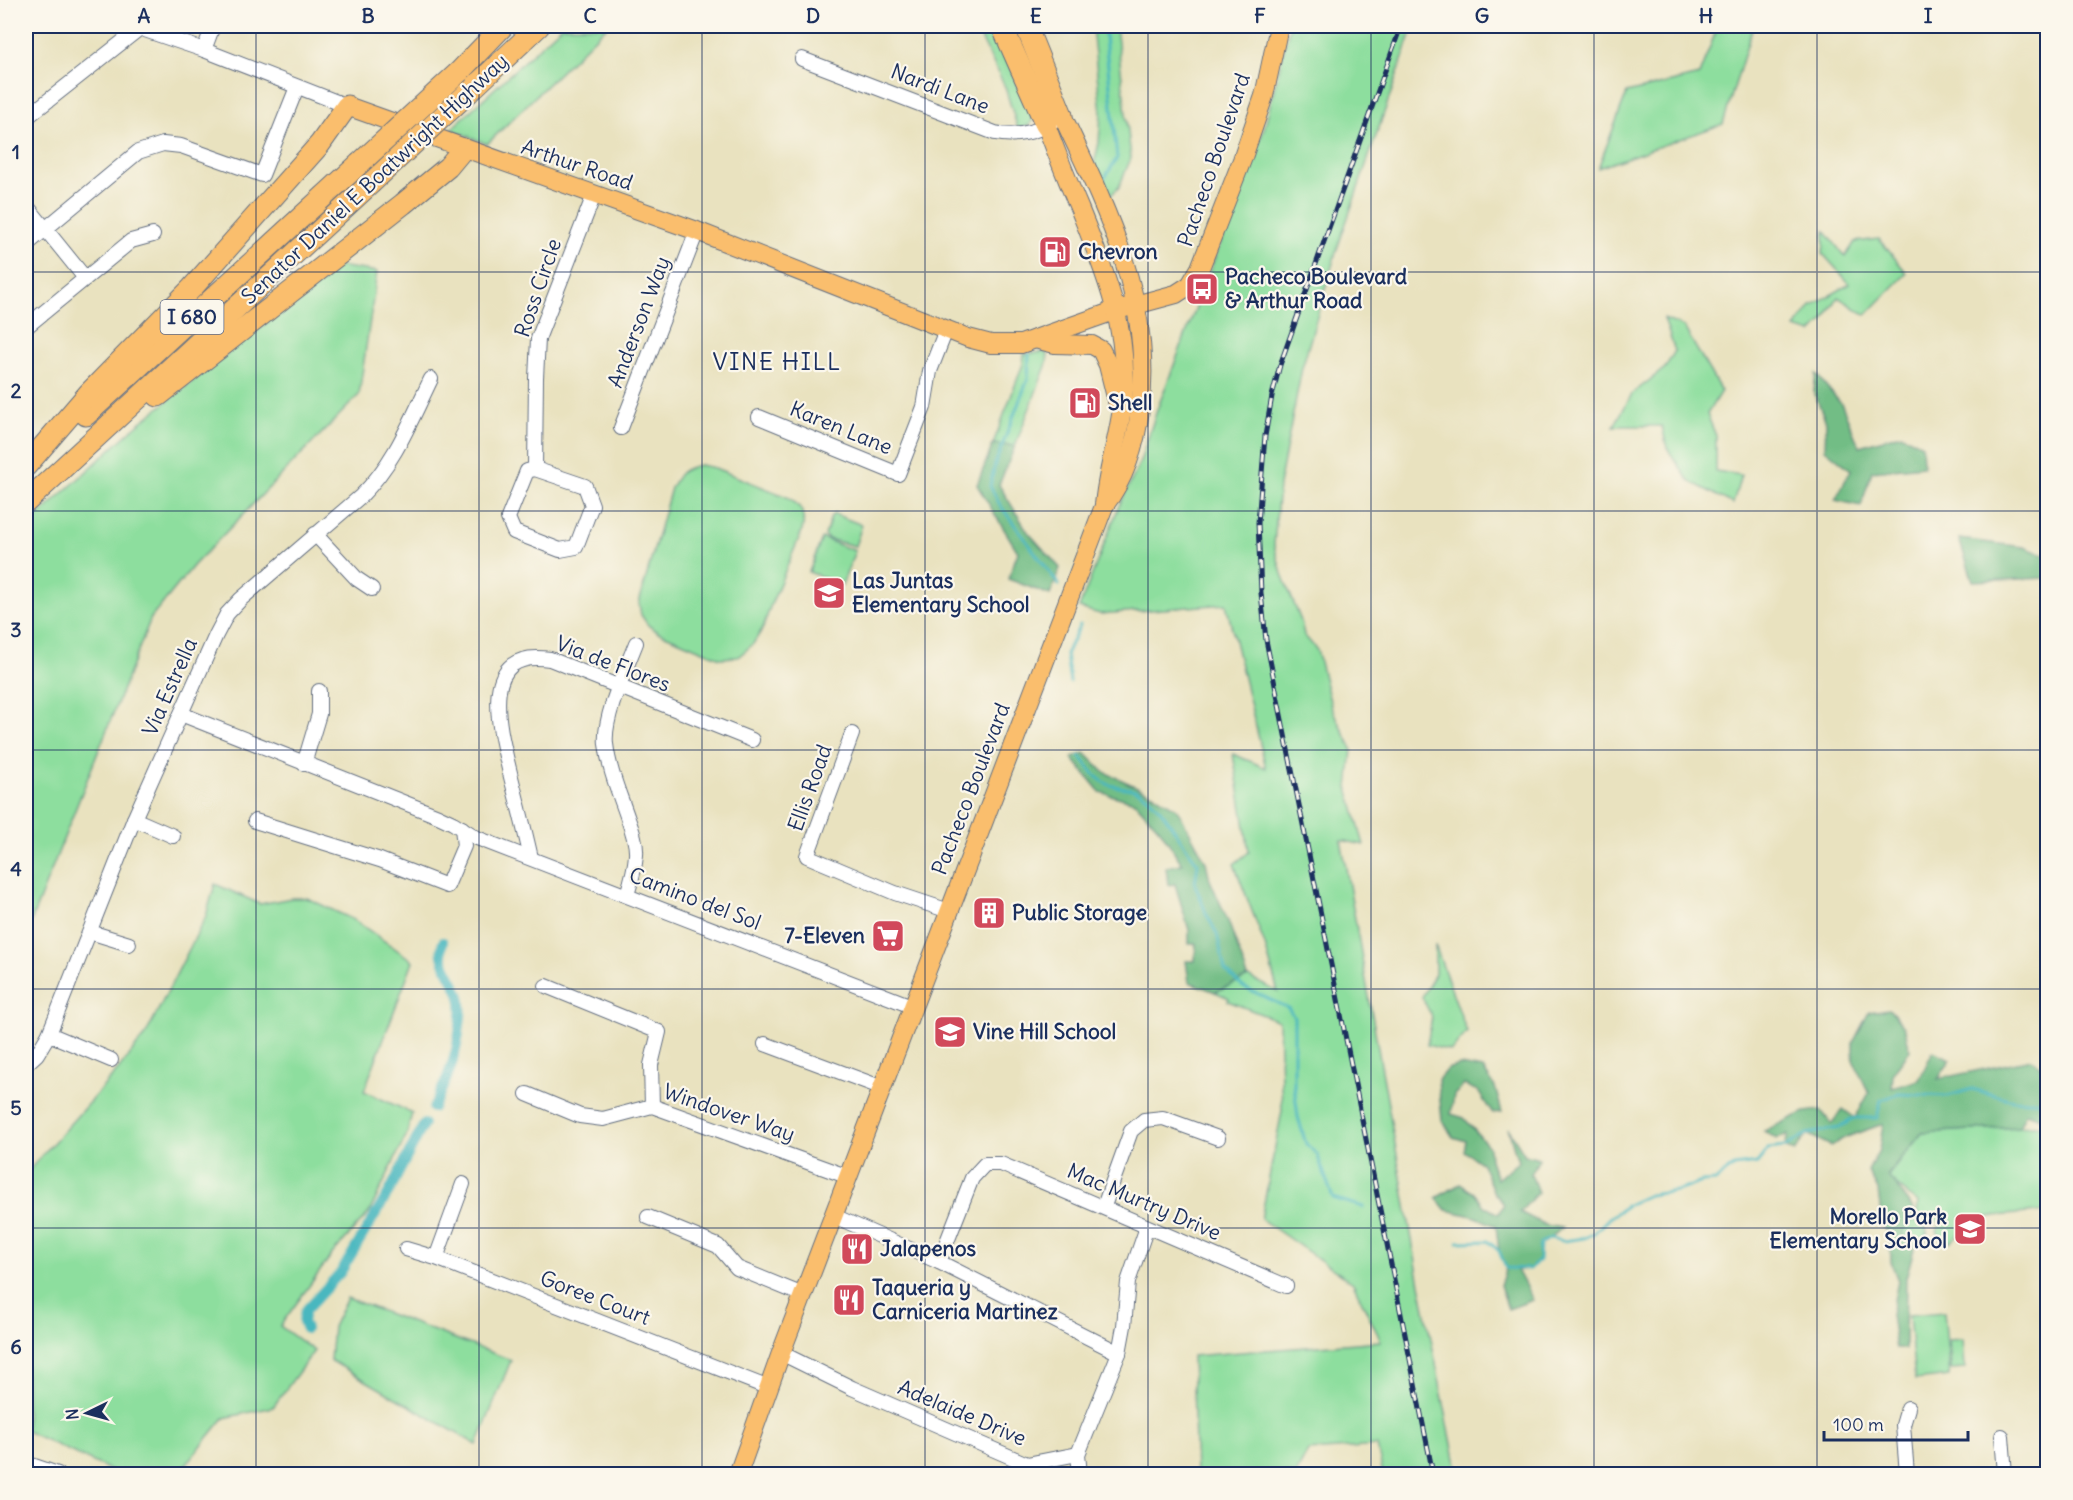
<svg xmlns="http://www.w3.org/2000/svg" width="2073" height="1500" font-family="Delius,sans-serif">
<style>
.green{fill:#8dde9e;stroke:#54867e;stroke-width:1.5}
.forest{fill:#72bd85;stroke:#467672;stroke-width:1.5}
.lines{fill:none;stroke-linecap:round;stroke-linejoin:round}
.stream{stroke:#48b7bf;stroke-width:3}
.canal{stroke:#48b7bf;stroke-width:10}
.minor-casing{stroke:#636e80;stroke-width:16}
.major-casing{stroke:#636e80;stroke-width:20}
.highway-casing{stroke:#636e80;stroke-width:23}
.minor{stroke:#fff;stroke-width:14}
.major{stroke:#fabe6d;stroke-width:18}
.highway{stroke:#fabe6d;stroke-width:21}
.rail-casing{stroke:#1b2f5e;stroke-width:5}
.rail{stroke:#fbf7ec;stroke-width:3;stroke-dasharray:9;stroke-linecap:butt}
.highway-bridge-casing{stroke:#636e80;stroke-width:23;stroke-linecap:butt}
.highway-bridge{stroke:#fabe6d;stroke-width:21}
.grid{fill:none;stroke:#1b2f5e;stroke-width:1.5;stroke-opacity:0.55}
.labels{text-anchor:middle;stroke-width:4.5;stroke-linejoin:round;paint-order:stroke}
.shield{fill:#fbf7ec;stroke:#5e6b89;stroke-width:1.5}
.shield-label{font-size:20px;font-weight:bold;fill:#1b2f5e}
.street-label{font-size:21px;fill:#1b2f5e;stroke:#fbf7ec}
.poi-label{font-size:21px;font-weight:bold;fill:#1b2f5e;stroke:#fbf7ec;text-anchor:start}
.quarter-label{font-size:24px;letter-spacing:1.5px;fill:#1b2f5e;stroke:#fbf7ec}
.neatline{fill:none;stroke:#1b2f5e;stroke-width:2}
.grid-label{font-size:20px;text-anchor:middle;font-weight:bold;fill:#1b2f5e}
</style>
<rect width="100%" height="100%" fill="#fbf7ec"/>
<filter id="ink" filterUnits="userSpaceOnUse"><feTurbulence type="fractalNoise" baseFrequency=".0167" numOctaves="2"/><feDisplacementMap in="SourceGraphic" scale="12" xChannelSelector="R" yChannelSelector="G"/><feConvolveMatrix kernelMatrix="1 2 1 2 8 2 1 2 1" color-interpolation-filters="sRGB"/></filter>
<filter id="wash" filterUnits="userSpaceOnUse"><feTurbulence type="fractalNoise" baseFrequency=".008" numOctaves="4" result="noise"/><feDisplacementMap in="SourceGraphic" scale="24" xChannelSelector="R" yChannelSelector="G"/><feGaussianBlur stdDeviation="1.35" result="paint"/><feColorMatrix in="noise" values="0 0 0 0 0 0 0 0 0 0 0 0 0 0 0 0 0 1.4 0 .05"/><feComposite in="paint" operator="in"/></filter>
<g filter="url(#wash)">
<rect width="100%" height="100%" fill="#e9e2bf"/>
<g class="green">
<polygon points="562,26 607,26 487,144 451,129"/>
<polygon points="975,26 992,26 1033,118 1030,125 1018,129 1005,87"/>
<polygon points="1092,26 1116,26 1131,158 1119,187 1109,197 1094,164 1099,143 1101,112"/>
<polygon points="1290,26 1414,26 1337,249 1302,368 1279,485 1274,545 1282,574 1301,621 1304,635 1317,650 1332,709 1352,749 1348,788 1364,845 1341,840 1419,1279 1458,1474 1383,1474 1377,1446 1308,1451 1296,1474 1196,1474 1192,1356 1381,1341 1353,1283 1261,1219 1282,1111 1279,1021 1228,1001 1229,998 1215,992 1248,977 1278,992 1265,945 1234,864 1249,852 1233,754 1266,768 1226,604 1100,614 1079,608 1119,506 1139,465 1158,407 1264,129"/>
<polygon points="1718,26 1753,26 1723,124 1598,168 1627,93 1699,75"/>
<polygon points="1825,231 1845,257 1855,242 1879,239 1907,273 1866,315 1838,297 1825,319 1812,333 1795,328 1811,306 1850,284 1823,254"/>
<polygon points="338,266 377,272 359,395 194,565 151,618 26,934 26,527 136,426"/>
<polygon points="1664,319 1684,327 1721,391 1707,414 1716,436 1716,471 1741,475 1733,504 1689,481 1667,448 1662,426 1614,426 1632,394 1665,368 1675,351"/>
<polygon points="1045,352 1048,355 1046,366 1015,446 993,444 1023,364 1024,354"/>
<path d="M700,465l15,3 72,29c15,9 19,17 15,34l-32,76 -7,21 -10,16 -15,13 -18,1 -62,-26 -10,-7 -7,-10 -2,-12 32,-115c8,-15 10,-19 29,-23z"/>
<polygon points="834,514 862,525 855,546 828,539 825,535 831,517"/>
<polygon points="822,538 855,551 842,585 809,572"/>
<polygon points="215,884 260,904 292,898 307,898 354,920 413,961 364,1091 412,1113 407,1134 369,1213 333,1253 280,1326 314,1351 273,1407 224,1418 179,1473 119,1474 26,1431 26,1169 29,1170 118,1070 146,1034 206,916"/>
<polygon points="1435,945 1467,1032 1451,1051 1427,1045 1432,1017 1422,997 1435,974"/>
<polygon points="2047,1125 2047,1211 1966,1219 1972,1222 1974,1227 1973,1234 1969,1237 1959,1234 1950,1242 1941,1239 1937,1231 1942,1221 1930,1222 1917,1215 1918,1203 1887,1177 1922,1133"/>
<circle cx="1915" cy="1233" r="12"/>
<polygon points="347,1298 511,1360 477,1445 330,1360 333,1327"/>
<polygon points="1944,1312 1950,1376 1915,1380 1909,1315"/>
<polygon points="1963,1339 1965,1368 1951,1369 1949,1340"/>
</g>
<g class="forest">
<polygon points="1816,374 1842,405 1859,446 1901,434 1922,445 1923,466 1872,471 1861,506 1835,500 1851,470 1825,449 1826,422 1814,392"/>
<polygon points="993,444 1015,446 999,485 1028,532 1060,568 1050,595 1008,579 1018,552 977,485"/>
<polygon points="1959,539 2024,547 2047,556 2047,578 1973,581"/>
<polygon points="1085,753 1104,772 1155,795 1177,809 1206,862 1210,880 1228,921 1248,977 1215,992 1189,982 1186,961 1195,961 1196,944 1189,944 1189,930 1175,884 1168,885 1166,867 1182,864 1161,831 1135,802 1100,792 1072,758"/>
<polygon points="1889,1009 1904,1026 1910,1050 1893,1073 1892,1088 1919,1080 1933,1051 1951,1059 1938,1079 2031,1059 2048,1072 2047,1125 2039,1117 2026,1113 2019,1127 1922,1133 1887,1176 1897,1186 1914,1211 1904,1231 1905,1239 1915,1245 1906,1278 1905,1349 1896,1349 1891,1315 1898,1281 1891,1262 1890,1235 1882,1225 1878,1190 1868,1171 1879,1150 1883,1124 1844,1138 1831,1146 1807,1134 1795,1152 1785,1147 1788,1134 1777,1139 1764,1131 1805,1112 1821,1110 1831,1124 1843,1109 1855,1118 1869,1093 1853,1060 1853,1043 1869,1012"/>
<polygon points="1460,1065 1483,1069 1495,1087 1502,1112 1492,1113 1478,1091 1464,1085 1454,1095 1451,1114 1464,1118 1489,1147 1490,1160 1497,1179 1518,1162 1508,1128 1525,1155 1539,1159 1531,1174 1538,1192 1520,1212 1545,1225 1562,1228 1551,1238 1540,1244 1539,1260 1530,1269 1517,1270 1533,1300 1508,1309 1500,1285 1506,1268 1499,1251 1496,1226 1476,1217 1446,1210 1436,1198 1460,1184 1474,1193 1484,1206 1498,1214 1504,1204 1494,1193 1482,1164 1464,1151 1466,1141 1453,1137 1442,1120 1438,1080 1447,1069"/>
</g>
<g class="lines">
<g class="stream">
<polyline points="1104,26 1117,158 1104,179"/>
<polyline points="1029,354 1028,379 995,464 990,486 1000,505 1059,585"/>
<polyline points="1070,682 1066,654 1080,625"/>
<path d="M1080,756c9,11 16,24 30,29 13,4 23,1 36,11 23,18 33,46 52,67l-3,21 11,29 11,21 8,36 18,17 45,21 6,9v68l4,32 8,27 11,10 16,44 30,9"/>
<polyline points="1458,1242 1488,1241 1499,1251 1506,1268 1530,1269 1539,1260 1540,1243 1551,1238 1563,1241 1584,1238 1594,1233 1609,1218 1629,1204 1649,1195 1677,1191 1702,1182 1715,1181 1734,1166 1757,1163 1768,1149 1785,1147 1807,1134 1839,1128 1854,1118 1877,1118 1881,1100 1899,1094 1948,1096 1972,1089 2013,1100 2048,1102"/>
</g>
<g class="canal">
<path d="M433,1108c14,-28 24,-51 27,-83 1,-9 3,-18 0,-28 -4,-18 -24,-36 -17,-55"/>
<polyline points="306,1329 303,1322 305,1311 341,1272 389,1192 424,1124"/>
</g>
</g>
</g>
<g filter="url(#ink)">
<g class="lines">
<g class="minor-casing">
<g id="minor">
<polyline points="133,26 204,50 347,106"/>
<polyline points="204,50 213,26"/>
<path d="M802,59l193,74c20,4 41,0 58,-12"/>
<polyline points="26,118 140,28"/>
<polyline points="26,205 85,278"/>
<polyline points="26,245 138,152 163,144 181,146 262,175 297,87"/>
<polyline points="26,327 131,241 153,235"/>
<polyline points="759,417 898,474 924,407 930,371 946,330"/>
<polyline points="621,428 697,231"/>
<polyline points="535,469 536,378 538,339 594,195"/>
<polygon points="535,469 585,486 592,505 576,547 560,550 514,532 508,518 527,471"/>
<polyline points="315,534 357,579 372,589"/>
<polyline points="181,714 438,816 453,823 477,838 914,1007"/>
<polyline points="852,734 807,856 895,893 949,911"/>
<polyline points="304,764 319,714 319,691"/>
<polyline points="134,819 173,836"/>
<polyline points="255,821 380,860 447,886 464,846 462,828"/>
<path d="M531,858c-6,-27 -13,-54 -20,-81 -10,-42 -37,-130 39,-118l202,81"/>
<path d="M627,895c4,-13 8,-26 9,-40 1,-12 -4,-25 -8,-36 -8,-24 -19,-49 -22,-75 -3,-27 20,-75 30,-101"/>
<polyline points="90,932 129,944"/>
<polyline points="546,986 659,1032 651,1065 652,1106"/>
<polyline points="49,1034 111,1060"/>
<polyline points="765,1044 883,1088"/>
<path d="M26,1064l11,-10 12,-20 85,-215 82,-184 11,-21 14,-15 120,-103c34,-34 49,-74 70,-117"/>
<polyline points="527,1094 580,1116 603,1119 652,1106 849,1177"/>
<polyline points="1104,1206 1131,1131 1144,1120 1163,1118 1218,1138"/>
<polyline points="834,1216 939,1262 1119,1353"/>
<polyline points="648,1217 718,1246 737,1268 803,1295"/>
<polyline points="406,1249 436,1258 769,1388"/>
<polyline points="436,1258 463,1184"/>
<polyline points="939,1262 972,1178 985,1164 1001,1164 1286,1286"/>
<polyline points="781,1353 852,1388 1027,1464 1078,1454"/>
<polyline points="2002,1436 2005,1474"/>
<polyline points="26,1463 58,1474"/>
<polyline points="1080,1474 1078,1454 1119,1353 1124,1326 1128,1282 1147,1227"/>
<polyline points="1907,1474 1903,1425 1908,1408"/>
</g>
</g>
<g class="major-casing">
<g id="major">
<polyline points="347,106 697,231 968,338 991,344 1021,344 1117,310 1176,294 1190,285 1200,268 1242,160 1264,96 1279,26"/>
<path d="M1062,115c44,93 92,188 78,294 -4,36 -14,68 -36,97"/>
<polyline points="1035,339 1055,344 1092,345 1101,350 1108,365 1117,401"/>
<path d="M738,1474l43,-121 323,-847c3,-39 18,-77 20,-116 3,-66 -20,-120 -44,-180 -12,-28 -23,-56 -34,-85"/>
</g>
</g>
<g class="highway-casing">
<g id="highway">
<polyline points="1002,26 1046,125"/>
<polyline points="1026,26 1062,115"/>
<polyline points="459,72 503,26"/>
<polyline points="469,92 539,26"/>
<polyline points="158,396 403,204 448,167 463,149"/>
<polyline points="86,415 359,164"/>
<polyline points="26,466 89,393 192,288 320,144 347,106"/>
<polyline points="26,502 370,184"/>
</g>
</g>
<use href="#minor" class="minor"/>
<use href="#major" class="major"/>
<use href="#highway" class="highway"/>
<g class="rail-casing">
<polyline id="rail" points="1401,26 1280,365 1272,396 1265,436 1258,523 1261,593 1266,640 1433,1474"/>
</g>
<use href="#rail" class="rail"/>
<g class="highway-bridge-casing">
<g id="highway-bridge">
<polyline points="359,164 459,72"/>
<polyline points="370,184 469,92"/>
</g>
</g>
<use href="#highway-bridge" class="highway-bridge"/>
</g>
</g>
<path class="grid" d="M256,26v1448M479,26v1448M702,26v1448M925,26v1448M1148,26v1448M1371,26v1448M1594,26v1448M1817,26v1448M26,272h2022M26,511h2022M26,750h2022M26,989h2022M26,1228h2022"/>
<defs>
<g id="fuel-square" transform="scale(1.725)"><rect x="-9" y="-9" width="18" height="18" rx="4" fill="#d1495b" stroke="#fbf7ec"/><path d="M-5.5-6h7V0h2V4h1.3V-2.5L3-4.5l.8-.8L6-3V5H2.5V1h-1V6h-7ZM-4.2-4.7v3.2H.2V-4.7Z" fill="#fff"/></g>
<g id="bus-square" transform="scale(1.725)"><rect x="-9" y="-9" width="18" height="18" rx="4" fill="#d1495b" stroke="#fbf7ec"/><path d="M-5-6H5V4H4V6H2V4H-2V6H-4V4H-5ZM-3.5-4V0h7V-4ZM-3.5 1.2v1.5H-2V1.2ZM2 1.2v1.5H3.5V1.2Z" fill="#fff"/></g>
<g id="school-square" transform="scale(1.725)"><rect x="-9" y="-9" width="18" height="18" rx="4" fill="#d1495b" stroke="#fbf7ec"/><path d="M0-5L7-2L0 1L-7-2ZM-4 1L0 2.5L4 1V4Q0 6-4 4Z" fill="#fff"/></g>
<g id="building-square" transform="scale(1.725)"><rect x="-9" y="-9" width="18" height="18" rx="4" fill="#d1495b" stroke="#fbf7ec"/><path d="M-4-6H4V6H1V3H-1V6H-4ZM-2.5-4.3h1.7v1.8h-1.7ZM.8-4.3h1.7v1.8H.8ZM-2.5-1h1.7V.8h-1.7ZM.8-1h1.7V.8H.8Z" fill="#fff"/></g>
<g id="supermarket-square" transform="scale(1.725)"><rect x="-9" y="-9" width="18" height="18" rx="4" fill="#d1495b" stroke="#fbf7ec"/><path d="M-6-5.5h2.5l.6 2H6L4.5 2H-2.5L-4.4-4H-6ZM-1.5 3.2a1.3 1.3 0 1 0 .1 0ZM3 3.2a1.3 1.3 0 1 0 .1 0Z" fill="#fff"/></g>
<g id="restaurant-square" transform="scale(1.725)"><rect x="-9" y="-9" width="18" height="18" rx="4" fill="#d1495b" stroke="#fbf7ec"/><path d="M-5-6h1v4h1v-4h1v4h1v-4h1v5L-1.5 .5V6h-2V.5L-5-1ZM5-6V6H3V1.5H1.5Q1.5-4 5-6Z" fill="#fff"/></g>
</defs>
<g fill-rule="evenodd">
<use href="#fuel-square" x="1055" y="252"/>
<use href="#bus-square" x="1202" y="289"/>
<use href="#fuel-square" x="1085" y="403"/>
<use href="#school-square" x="829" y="593"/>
<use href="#building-square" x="989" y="913"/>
<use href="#supermarket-square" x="888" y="936"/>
<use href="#school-square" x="950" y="1032"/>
<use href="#school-square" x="1970" y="1229"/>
<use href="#restaurant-square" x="857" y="1249"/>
<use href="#restaurant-square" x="849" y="1300"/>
</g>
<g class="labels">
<rect class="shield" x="160.5" y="300" width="63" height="34" rx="4.5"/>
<g class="shield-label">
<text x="192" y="324">I 680</text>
</g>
<g class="street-label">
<text transform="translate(940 89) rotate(21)" y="7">Nardi Lane</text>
<text transform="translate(1214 160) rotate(-71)" y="7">Pacheco Boulevard</text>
<text transform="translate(577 165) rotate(19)" y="7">Arthur Road</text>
<text transform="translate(375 179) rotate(-43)" y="7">Senator Daniel E Boatwright Highway</text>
<text transform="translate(538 288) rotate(-71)" y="7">Ross Circle</text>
<text transform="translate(639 322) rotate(-69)" y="7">Anderson Way</text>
<text transform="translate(841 428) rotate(22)" y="7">Karen Lane</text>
<text transform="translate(613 664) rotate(21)" y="7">Via de Flores</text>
<text transform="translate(170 687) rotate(-66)" y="7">Via Estrella</text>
<text transform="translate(810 788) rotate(-70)" y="7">Ellis Road</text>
<text transform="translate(971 789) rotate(-69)" y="7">Pacheco Boulevard</text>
<text transform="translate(695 899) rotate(21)" y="7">Camino del Sol</text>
<text transform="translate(729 1113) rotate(19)" y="7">Windover Way</text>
<text transform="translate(1144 1202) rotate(23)" y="7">Mac Murtry Drive</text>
<text transform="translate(595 1298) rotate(21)" y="7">Goree Court</text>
<text transform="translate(962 1413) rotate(23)" y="7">Adelaide Drive</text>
</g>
<g class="poi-label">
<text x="1078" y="259">Chevron</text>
<text x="1225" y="284">Pacheco Boulevard<tspan x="1225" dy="24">&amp; Arthur Road</tspan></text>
<text x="1108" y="410">Shell</text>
<text x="852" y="588">Las Juntas<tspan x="852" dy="24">Elementary School</tspan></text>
<text x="1012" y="920">Public Storage</text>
<text x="865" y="943" text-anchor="end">7-Eleven</text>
<text x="973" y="1039">Vine Hill School</text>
<text x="1947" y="1224" text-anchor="end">Morello Park<tspan x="1947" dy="24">Elementary School</tspan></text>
<text x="880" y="1256">Jalapenos</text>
<text x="872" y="1295">Taqueria y<tspan x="872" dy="24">Carniceria Martinez</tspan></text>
</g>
<g class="quarter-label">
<text x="777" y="370">VINE HILL</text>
</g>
</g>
<rect width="2073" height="1500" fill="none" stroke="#fbf7ec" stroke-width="66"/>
<g transform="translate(87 1413) rotate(265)" stroke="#fbf7ec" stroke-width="4.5" paint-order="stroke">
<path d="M0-4.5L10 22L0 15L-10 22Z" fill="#1b2f5e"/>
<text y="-9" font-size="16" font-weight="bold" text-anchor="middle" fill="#1b2f5e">N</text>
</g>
<path d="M1824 1431v9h144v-9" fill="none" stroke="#1b2f5e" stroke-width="3"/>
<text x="1833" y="1431" font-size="18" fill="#1b2f5e" stroke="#fbf7ec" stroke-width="4.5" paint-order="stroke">100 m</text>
<rect x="33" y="33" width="2007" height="1434" class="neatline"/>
<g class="grid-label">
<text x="144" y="23">A</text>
<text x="368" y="23">B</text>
<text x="590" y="23">C</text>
<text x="813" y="23">D</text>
<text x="1036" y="23">E</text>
<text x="1260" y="23">F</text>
<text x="1482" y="23">G</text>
<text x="1706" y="23">H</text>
<text x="1928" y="23">I</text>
<text x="16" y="159">1</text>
<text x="16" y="398">2</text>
<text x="16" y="637">3</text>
<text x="16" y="876">4</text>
<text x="16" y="1115">5</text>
<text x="16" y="1354">6</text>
</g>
</svg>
